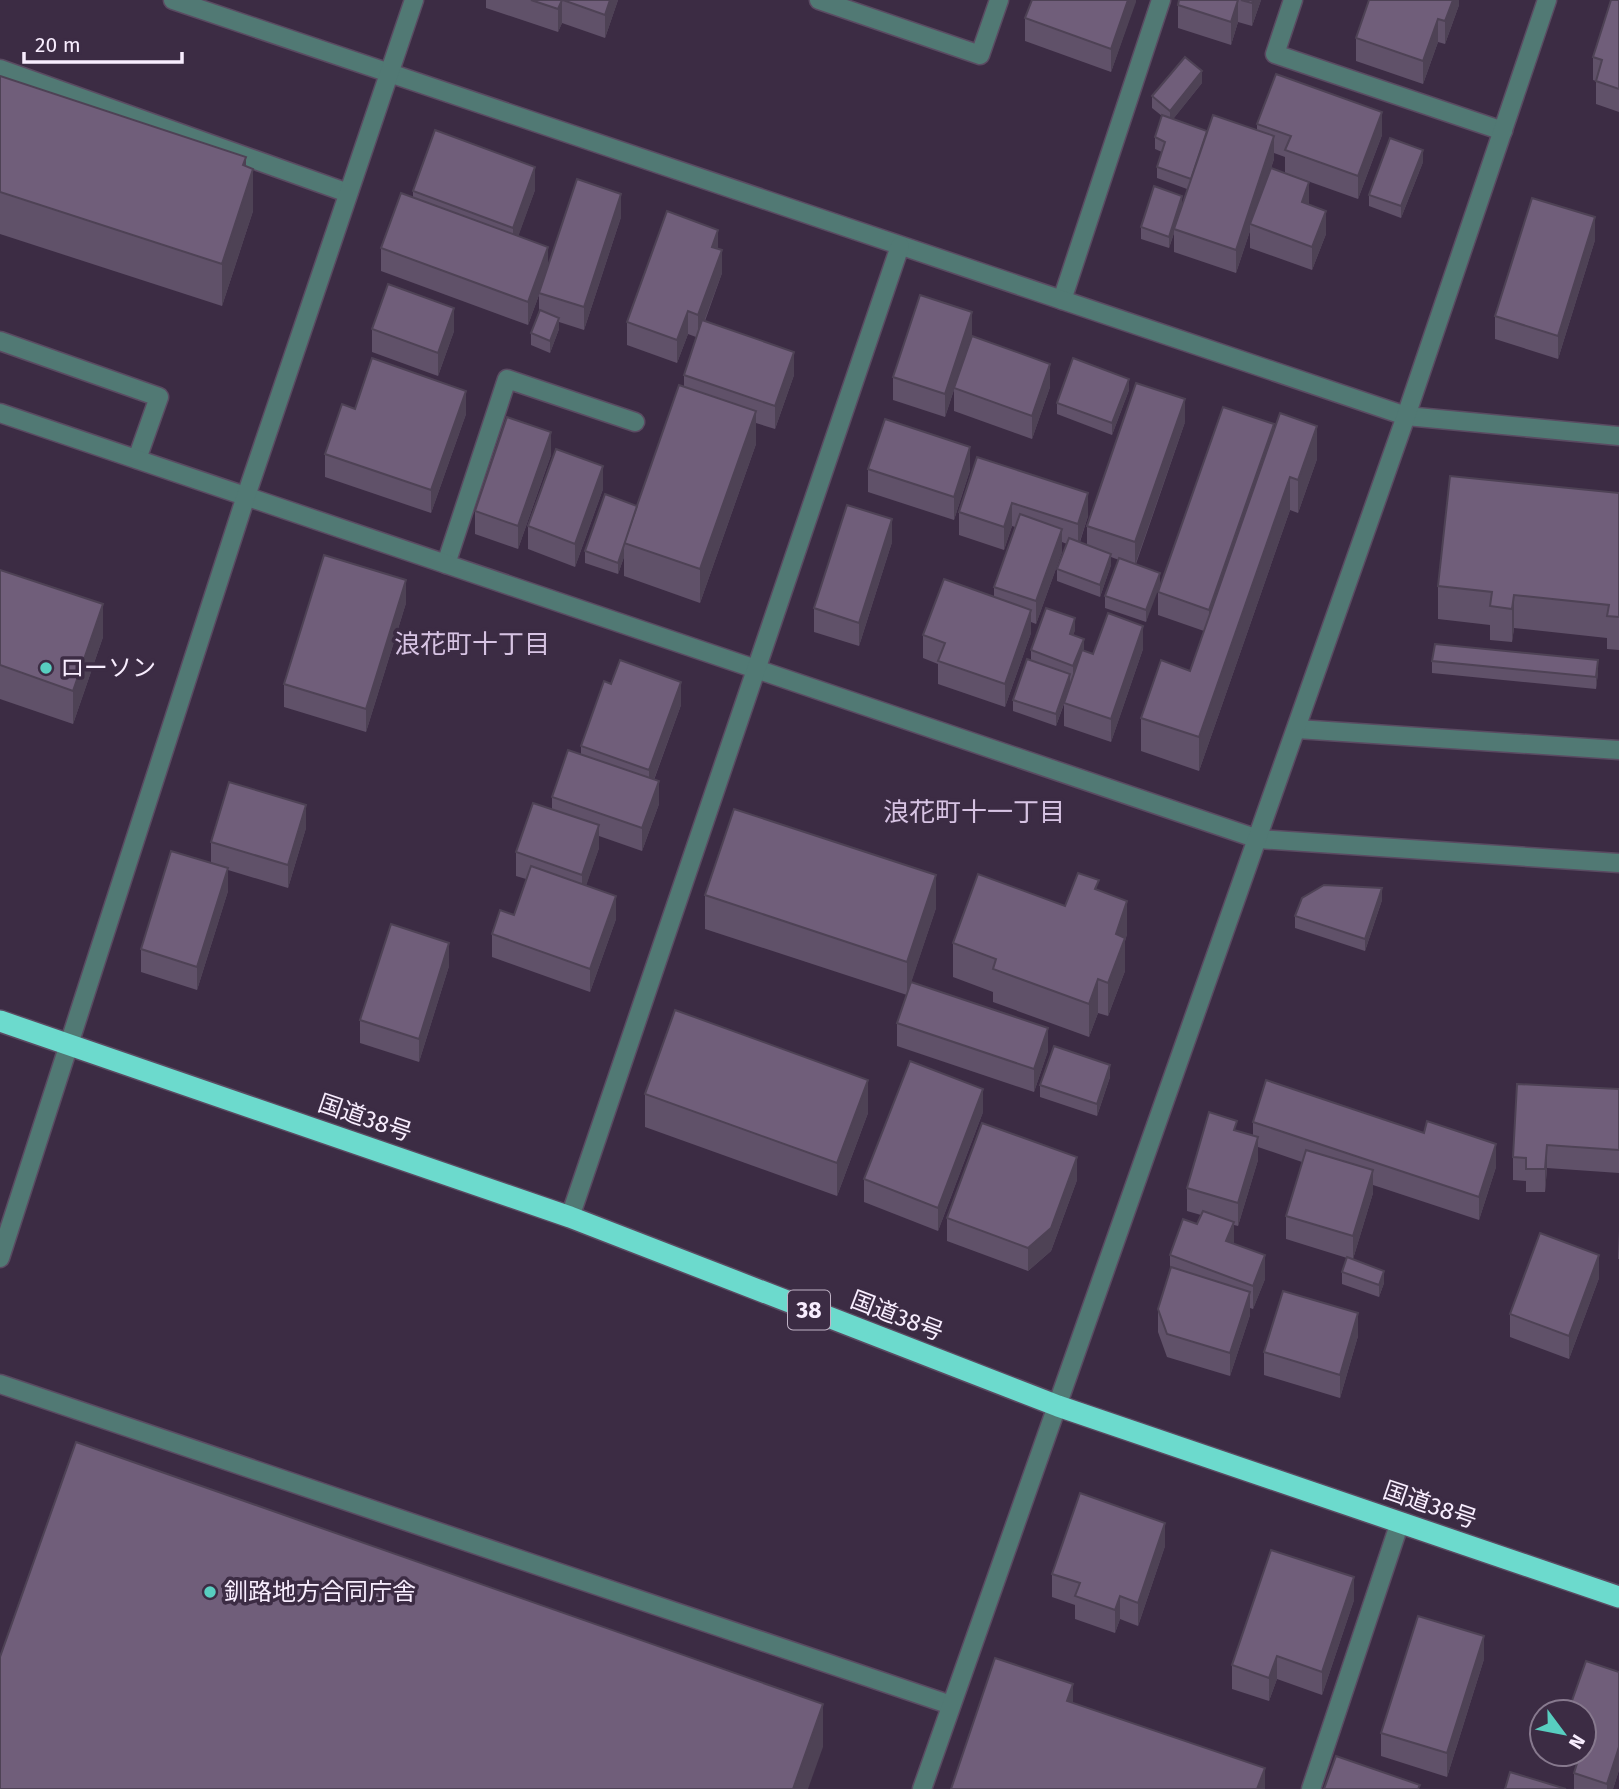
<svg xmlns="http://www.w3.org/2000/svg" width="1619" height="1789" font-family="'Fira Sans','Noto Sans JP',sans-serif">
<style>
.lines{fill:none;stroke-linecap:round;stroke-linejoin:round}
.lane-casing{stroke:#5a4b62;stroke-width:21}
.street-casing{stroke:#5a4b62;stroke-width:21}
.highway-casing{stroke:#5a4b62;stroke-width:24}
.lane{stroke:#517974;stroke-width:18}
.street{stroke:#517974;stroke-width:18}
.highway{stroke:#6cdacd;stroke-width:21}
.wall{fill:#605169}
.shaded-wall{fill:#4e4255}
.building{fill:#705e7a;stroke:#4e4255;stroke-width:2}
.poi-dot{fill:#58cec0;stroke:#3c2c44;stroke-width:2.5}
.labels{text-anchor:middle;stroke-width:7;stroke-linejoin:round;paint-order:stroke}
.shield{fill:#3c2c44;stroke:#c0b3c6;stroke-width:2}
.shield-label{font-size:23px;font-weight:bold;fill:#f8edfe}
.poi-label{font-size:24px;fill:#f8edfe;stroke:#3c2c44;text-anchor:start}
.street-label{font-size:24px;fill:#f8edfe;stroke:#3c2c44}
.neighbourhood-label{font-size:26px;fill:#d7c3e3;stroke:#3c2c44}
</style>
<rect width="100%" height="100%" fill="#3c2c44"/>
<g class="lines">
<g class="lane-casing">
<g id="lane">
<polyline points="819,0 980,55 999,0"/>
<polyline points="1293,0 1275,54 1503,131"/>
<polyline points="0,69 348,193"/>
<polyline points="1062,300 1161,0"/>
<polyline points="0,341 159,397 137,459"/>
<polyline points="446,564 507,379 635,422"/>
<polyline points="1297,729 1619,750"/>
<polyline points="0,1384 951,1705"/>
<polyline points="1311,1789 1400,1522"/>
</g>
</g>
<g class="street-casing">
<g id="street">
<polyline points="173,0 1406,416 1619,436"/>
<polyline points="0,413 1258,839 1619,863"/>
<polyline points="570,1217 900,246"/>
<polyline points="0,1258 246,496 414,0"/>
<polyline points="922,1789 1406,416 1547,0"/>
</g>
</g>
<g class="highway-casing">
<polyline id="highway" points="0,1021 570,1217 1058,1406 1619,1597"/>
</g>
<use href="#lane" class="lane"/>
<use href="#street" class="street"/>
<use href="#highway" class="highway"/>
</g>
<g class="wall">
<polygon points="486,0 618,0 605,38 562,23 558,32 486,8"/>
<polygon points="1136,0 1111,72 1025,41 1025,18"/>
<polygon points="1179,0 1261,0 1252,26 1238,22 1231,45 1178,28 1178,5"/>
<polygon points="1453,0 1459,0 1459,5 1445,44 1438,42 1423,84 1356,61 1356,38"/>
<polygon points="1619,0 1619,112 1596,104 1596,81 1593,80 1593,57"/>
<polygon points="0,76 246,166 253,211 222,306 0,234"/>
<polygon points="1202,83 1173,119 1207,131 1257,130 1257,124 1382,135 1358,199 1285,173 1285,157 1274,153 1274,159 1271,168 1309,205 1326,234 1312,270 1250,248 1250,231 1236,273 1174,252 1174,233 1169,248 1141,239 1141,227 1182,205 1187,189 1157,178 1157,167 1162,152 1155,149 1155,137 1162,116 1152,108 1152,96"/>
<polygon points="1423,162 1401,218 1369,206 1369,195"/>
<polygon points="535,190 518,236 548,266 621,217 584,330 559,322 559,329 550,353 531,345 531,333 539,311 539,295 528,325 381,271 381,248 413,198 413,191"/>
<polygon points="1595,240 1558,359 1495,339 1495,316"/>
<polygon points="718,248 722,273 705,321 794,375 775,429 756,423 756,444 700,603 624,576 624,557 618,574 585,563 585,551 637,506 684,386 684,375 696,337 688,334 677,363 627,345 627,322"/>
<polygon points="372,329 454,331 438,376 372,352"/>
<polygon points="972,335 945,417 893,400 893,377"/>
<polygon points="1050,387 1032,439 954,411 954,388"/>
<polygon points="1129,390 1112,435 1057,414 1057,403"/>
<polygon points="355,409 466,414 431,513 325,477 325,454"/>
<polygon points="1185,422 1136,564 1160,573 1146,622 1105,608 1105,596 1119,560 1111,557 1111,565 1100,597 1057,581 1057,569 1067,544 1062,542 1062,552 1036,624 1031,622 1031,633 1005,707 938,684 938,664 923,658 923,635 994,597 994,587 1015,527 1012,526 1004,550 959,535 959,512 977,457 1088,516 1080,542 1087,545 1087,526"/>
<polygon points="1274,431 1317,459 1298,513 1290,510 1199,771 1141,751 1141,718 1190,671 1204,631 1158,615 1158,592"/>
<polygon points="551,455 518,549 475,534 475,511"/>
<polygon points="868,469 970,470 954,520 868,492"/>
<polygon points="603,489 575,567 528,549 528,526"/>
<polygon points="1619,493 1619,650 1607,649 1607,638 1514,628 1512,642 1490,640 1490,625 1438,619 1438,586"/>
<polygon points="892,542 859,646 814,632 814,608"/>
<polygon points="0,570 103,637 73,724 0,699"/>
<polygon points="406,603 366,732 284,707 284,684"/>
<polygon points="1075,630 1073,635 1084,651 1093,654 1143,649 1111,742 1064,726 1064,704 1056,726 1013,711 1013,700 1031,660 1031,650"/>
<polygon points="1432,661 1598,672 1596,689 1432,673"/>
<polygon points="611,684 681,705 654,780 659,804 642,851 599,836 599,848 586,885 616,919 590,992 492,957 492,934 514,915 526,879 516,876 516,852 552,809 552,797 581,755 581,746"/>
<polygon points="306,828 288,888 228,870 228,891 197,990 141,972 141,949 211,863 211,842"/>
<polygon points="1099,890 1127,934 1125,941 1125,971 1108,1016 1098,1013 1089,1037 993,1002 993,992 953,977 953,943 1065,906"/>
<polygon points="705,895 936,908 911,982 1048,1051 1034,1092 897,1046 897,1023 907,995 705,929"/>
<polygon points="1382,900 1365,951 1295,928 1295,916"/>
<polygon points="449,966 419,1062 360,1043 360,1020"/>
<polygon points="1110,1077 1097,1116 1040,1097 1040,1085"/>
<polygon points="1619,1089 1619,1173 1547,1168 1545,1192 1526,1192 1526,1181 1513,1180 1513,1157"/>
<polygon points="645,1094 868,1113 837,1196 645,1127"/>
<polygon points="983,1112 938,1231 864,1202 864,1179"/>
<polygon points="1253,1122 1496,1167 1479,1220 1373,1185 1373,1193 1353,1259 1384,1283 1379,1297 1342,1284 1342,1272 1347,1258 1286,1239 1286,1216 1302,1162 1258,1147 1258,1160 1238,1226 1234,1225 1234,1244 1265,1279 1253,1309 1250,1308 1250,1315 1230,1376 1167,1357 1158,1332 1158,1309 1170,1269 1170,1255 1197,1224 1201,1215 1187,1211 1187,1188 1237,1131 1253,1135"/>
<polygon points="1077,1180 1051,1251 1028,1271 947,1241 947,1218"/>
<polygon points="1619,1231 1619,1259 1618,1259"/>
<polygon points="1599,1278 1569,1359 1510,1337 1510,1314"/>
<polygon points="1358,1336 1340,1398 1264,1375 1264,1352"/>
<polygon points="1165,1546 1138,1626 1120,1619 1115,1633 1075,1619 1075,1605 1052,1597 1052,1574"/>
<polygon points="1354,1600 1322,1695 1277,1679 1269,1701 1232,1689 1232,1665"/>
<polygon points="1484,1659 1447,1777 1381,1756 1381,1733"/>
<polygon points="1586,1661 1619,1770 1613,1789 1574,1789 1574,1773 1584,1754 1584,1712"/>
</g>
<g class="shaded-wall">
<polygon points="562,0 562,23 558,32 558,9"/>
<polygon points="610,0 618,0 605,38 605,15"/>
<polygon points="1128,0 1136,0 1136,2 1111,72 1111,49"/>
<polygon points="1238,0 1238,22 1231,45 1231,22"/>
<polygon points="1253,0 1261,0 1252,26 1252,3"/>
<polygon points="1453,0 1459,0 1459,5 1445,44 1445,21"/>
<polygon points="1438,19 1438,42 1423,84 1423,61"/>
<polygon points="1202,71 1202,83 1170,123 1170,111"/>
<polygon points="1382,112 1382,135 1358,199 1358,176"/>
<polygon points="1274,136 1274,159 1252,225 1250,224 1250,231 1236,273 1236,250"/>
<polygon points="1423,150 1423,162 1401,218 1401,206"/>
<polygon points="246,157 246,190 253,169 253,211 222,306 222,264 243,165"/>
<polygon points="535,167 535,190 513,251 513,228"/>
<polygon points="1309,182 1309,205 1302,202"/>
<polygon points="621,194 621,217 584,330 584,307"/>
<polygon points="1182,196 1182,207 1174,229 1174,233 1169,248 1169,237"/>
<polygon points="1326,211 1326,234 1312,270 1312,247"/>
<polygon points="1595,217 1595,240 1558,359 1558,336"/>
<polygon points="718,230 718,253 712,247"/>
<polygon points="548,247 548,270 528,325 528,302"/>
<polygon points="722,250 722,273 698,338 698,315"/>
<polygon points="454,308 454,331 438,376 438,353"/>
<polygon points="688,311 688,334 677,363 677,340"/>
<polygon points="972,312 972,335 945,417 945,394"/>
<polygon points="559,318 559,329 550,353 550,341"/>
<polygon points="794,352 794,375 775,429 775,406"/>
<polygon points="1050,364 1050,387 1032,439 1032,416"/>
<polygon points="1129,379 1129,390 1112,435 1112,423"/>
<polygon points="466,391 466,414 431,513 431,490"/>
<polygon points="1185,399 1185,422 1135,565 1135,542"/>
<polygon points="756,411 756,444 700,603 700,569"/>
<polygon points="1274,424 1274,447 1209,633 1209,610"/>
<polygon points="1317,426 1317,459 1298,513 1298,480"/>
<polygon points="551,432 551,455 518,549 518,526"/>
<polygon points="970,447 970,470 954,520 954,497"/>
<polygon points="603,466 603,489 575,567 575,544"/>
<polygon points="1290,477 1290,510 1199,771 1199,737"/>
<polygon points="1088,493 1088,516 1078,547 1078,524"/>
<polygon points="1012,503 1012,526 1004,550 1004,527"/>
<polygon points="892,519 892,542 859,646 859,623"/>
<polygon points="1062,529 1062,552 1036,624 1036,601"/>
<polygon points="624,545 624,557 618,574 618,563"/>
<polygon points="1111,554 1111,565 1100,597 1100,585"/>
<polygon points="1160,573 1160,585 1146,622 1146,610"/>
<polygon points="406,580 406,603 366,732 366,709"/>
<polygon points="1514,595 1514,628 1512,642 1512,609"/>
<polygon points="103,604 103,637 73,724 73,691"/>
<polygon points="1031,610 1031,633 1005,707 1005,684"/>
<polygon points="1075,618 1075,630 1070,646 1070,634"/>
<polygon points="1143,626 1143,649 1111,742 1111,719"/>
<polygon points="1084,639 1084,651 1073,678 1073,666"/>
<polygon points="1598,660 1598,672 1596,689 1596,677"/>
<polygon points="1070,674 1070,686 1056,726 1056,714"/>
<polygon points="681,682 681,705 649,793 649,770"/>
<polygon points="659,781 659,804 642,851 642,828"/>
<polygon points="306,805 306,828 288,888 288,865"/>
<polygon points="599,825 599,848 582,898 582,875"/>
<polygon points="228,868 228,891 197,990 197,967"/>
<polygon points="936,875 936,908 907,995 907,962"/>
<polygon points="1382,888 1382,900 1365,951 1365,939"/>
<polygon points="616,896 616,919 590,992 590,969"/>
<polygon points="1127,901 1127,934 1125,941 1125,971 1108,1016 1108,983 1116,934"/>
<polygon points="449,943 449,966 419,1062 419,1039"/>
<polygon points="1098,979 1098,1013 1089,1037 1089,1004"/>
<polygon points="1048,1028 1048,1051 1034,1092 1034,1069"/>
<polygon points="1110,1065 1110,1077 1097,1116 1097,1104"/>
<polygon points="868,1080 868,1113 837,1196 837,1163"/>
<polygon points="983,1089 983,1112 938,1231 938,1208"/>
<polygon points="1258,1137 1258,1160 1238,1226 1238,1203"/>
<polygon points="1496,1144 1496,1167 1479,1220 1479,1197"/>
<polygon points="1547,1145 1547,1168 1545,1192 1545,1169"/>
<polygon points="1077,1157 1077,1180 1051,1251 1028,1271 1028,1248"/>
<polygon points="1373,1170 1373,1193 1353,1259 1353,1236"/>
<polygon points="1234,1222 1234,1245 1226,1241"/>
<polygon points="1265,1255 1265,1279 1253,1309 1253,1286"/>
<polygon points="1599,1255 1599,1278 1569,1359 1569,1336"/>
<polygon points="1384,1271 1384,1283 1379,1297 1379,1285"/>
<polygon points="1250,1292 1250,1315 1230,1376 1230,1353"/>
<polygon points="1358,1313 1358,1336 1340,1398 1340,1375"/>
<polygon points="1165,1523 1165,1546 1138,1626 1138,1603"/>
<polygon points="1354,1577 1354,1600 1322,1695 1322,1672"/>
<polygon points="1120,1596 1120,1619 1115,1633 1115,1610"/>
<polygon points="1484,1636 1484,1659 1447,1777 1447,1753"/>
<polygon points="1277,1656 1277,1679 1269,1701 1269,1678"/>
<polygon points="1073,1684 1073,1726 1067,1701"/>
<polygon points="823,1704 823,1747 808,1789 793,1789"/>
<polygon points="1619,1747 1619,1770 1613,1789 1607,1789 1607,1784"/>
<polygon points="1265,1768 1265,1789 1257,1789"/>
</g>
<g class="building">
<polygon points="531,0 562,0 558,9"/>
<polygon points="563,0 610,0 605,15"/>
<polygon points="1032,0 1128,0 1111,49 1025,18"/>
<polygon points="1179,0 1238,0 1231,22 1178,5"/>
<polygon points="1241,0 1253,0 1252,3"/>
<polygon points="1369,0 1453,0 1445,21 1438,19 1423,61 1356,38"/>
<polygon points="1611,0 1619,0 1619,89 1596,81 1602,60 1593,57"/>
<polygon points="1185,57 1202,71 1170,111 1152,96"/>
<polygon points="1276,74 1382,112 1358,176 1285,150 1291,136 1257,124"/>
<polygon points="0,76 246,157 243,165 253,169 222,264 0,192"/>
<polygon points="1162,115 1207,131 1191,179 1157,167 1165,142 1155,137"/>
<polygon points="1213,115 1274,136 1236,250 1174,229"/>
<polygon points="435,130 535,167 513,228 413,191"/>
<polygon points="1390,138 1423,150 1401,206 1369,195"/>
<polygon points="1271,168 1309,182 1302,202 1326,211 1312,247 1250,224"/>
<polygon points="577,179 621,194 584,307 539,293"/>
<polygon points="1154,186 1182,196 1169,237 1141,227"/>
<polygon points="401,193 548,247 528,302 381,248"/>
<polygon points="1532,198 1595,217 1558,336 1495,316"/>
<polygon points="667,211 718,230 712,247 722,250 698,315 688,311 677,340 627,322"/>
<polygon points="388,284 454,308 438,353 372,329"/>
<polygon points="920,295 972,312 945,394 893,377"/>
<polygon points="540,310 559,318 550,341 531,333"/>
<polygon points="702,320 794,352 775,406 684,375"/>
<polygon points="972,336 1050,364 1032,416 954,388"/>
<polygon points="372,358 466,391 431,490 325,454 342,404 355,409"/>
<polygon points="1073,358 1129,379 1112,423 1057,403"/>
<polygon points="1136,383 1185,399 1135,542 1087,526"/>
<polygon points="679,385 756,411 700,569 624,543"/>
<polygon points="1223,407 1274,424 1209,610 1158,592"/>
<polygon points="1280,413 1317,426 1298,480 1290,477 1199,737 1141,718 1161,660 1190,671"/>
<polygon points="507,417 551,432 518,526 475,511"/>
<polygon points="885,419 970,447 954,497 868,469"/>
<polygon points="556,449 603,466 575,544 528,526"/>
<polygon points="977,457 1088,493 1078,524 1012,503 1004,527 959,512"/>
<polygon points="1450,476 1619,493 1619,617 1607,616 1609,605 1514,595 1512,609 1490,606 1492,592 1438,586"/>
<polygon points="605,494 637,506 618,563 585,551"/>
<polygon points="847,505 892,519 859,623 814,608"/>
<polygon points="1020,514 1062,529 1036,601 994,587"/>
<polygon points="1069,538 1111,554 1100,585 1057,569"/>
<polygon points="324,555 406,580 366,709 284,684"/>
<polygon points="1119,558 1160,573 1146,610 1105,596"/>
<polygon points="0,570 103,604 73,691 0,665"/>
<polygon points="944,579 1031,610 1005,684 938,661 945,643 923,635"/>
<polygon points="1046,608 1075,618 1070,634 1084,639 1073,666 1031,650"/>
<polygon points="1108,613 1143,626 1111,719 1064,703 1082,650 1093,654"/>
<polygon points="1435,644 1598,660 1596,677 1432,661"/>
<polygon points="1027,659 1070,674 1056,714 1013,700"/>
<polygon points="620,660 681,682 649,770 581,746 604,681 611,684"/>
<polygon points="568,750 659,781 642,828 552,797"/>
<polygon points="229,782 306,805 288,865 211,842"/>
<polygon points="533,803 599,825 582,875 516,852"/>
<polygon points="734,809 936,875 907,962 705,895"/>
<polygon points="171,851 228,868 197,967 141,949"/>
<polygon points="531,866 616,896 590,969 492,934 500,910 514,915"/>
<polygon points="1078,873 1099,880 1095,889 1127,901 1116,934 1125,938 1108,983 1098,979 1089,1004 993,969 996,959 953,943 978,874 1065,906"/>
<polygon points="1324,885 1382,888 1365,939 1295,916 1302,898"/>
<polygon points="391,924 449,943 419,1039 360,1020"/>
<polygon points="911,982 1048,1028 1034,1069 897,1023"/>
<polygon points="675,1010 868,1080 837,1163 645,1094"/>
<polygon points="1054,1046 1110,1065 1097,1104 1040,1085"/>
<polygon points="910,1061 983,1089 938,1208 864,1179"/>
<polygon points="1266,1080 1424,1133 1427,1121 1496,1144 1479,1197 1253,1122"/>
<polygon points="1517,1084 1619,1089 1619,1150 1547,1145 1545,1169 1526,1169 1526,1158 1513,1157"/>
<polygon points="1209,1112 1237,1121 1234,1130 1258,1137 1238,1203 1187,1188"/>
<polygon points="982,1123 1077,1157 1051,1228 1028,1248 947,1218"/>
<polygon points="1306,1150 1373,1170 1353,1236 1286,1216"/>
<polygon points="1203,1211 1234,1222 1226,1241 1265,1255 1253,1286 1170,1255 1183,1219 1197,1224"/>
<polygon points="1540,1233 1599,1255 1569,1336 1510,1314"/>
<polygon points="1347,1257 1384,1271 1379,1285 1342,1272"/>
<polygon points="1171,1267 1250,1292 1230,1353 1167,1334 1158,1309"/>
<polygon points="1283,1291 1358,1313 1340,1375 1264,1352"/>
<polygon points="76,1442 823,1704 793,1789 0,1789 0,1657"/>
<polygon points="1080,1493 1165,1523 1138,1603 1120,1596 1115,1610 1075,1596 1080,1583 1052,1574"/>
<polygon points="1271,1550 1354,1577 1322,1672 1277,1656 1269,1678 1232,1665"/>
<polygon points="1418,1616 1484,1636 1447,1753 1381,1733"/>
<polygon points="995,1658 1073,1684 1067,1701 1265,1768 1257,1789 951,1789"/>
<polygon points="1586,1661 1619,1672 1619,1747 1607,1784 1574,1773 1580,1754 1584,1754 1584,1742 1588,1729 1584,1727 1584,1712 1568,1712"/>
<polygon points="1336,1756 1420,1785 1418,1789 1324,1789"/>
<polygon points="1510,1772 1566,1789 1505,1789"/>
</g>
<g class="poi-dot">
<circle cx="46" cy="668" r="7"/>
<circle cx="210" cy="1592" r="7"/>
</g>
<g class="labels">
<rect class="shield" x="788" y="1290.5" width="42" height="39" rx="5"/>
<g class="shield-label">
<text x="809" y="1318">38</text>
</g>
<g class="poi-label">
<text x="60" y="676">ローソン</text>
<text x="224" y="1600">釧路地方合同庁舎</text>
</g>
<g class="street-label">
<text transform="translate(365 1118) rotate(19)" y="8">国道38号</text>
<text transform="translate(897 1316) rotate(21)" y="8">国道38号</text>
<text transform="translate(1430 1505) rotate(19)" y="8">国道38号</text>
</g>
<g class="neighbourhood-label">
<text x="472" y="653">浪花町十丁目</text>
<text x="974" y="821">浪花町十一丁目</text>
</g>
</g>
<g transform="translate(1563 1733) rotate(122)"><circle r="33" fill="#3c2c44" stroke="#87798e" stroke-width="2"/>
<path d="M0-5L12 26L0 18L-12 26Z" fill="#58cec0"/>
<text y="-10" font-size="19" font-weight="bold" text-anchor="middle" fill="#f8edfe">N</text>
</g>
<path d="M24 52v10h158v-10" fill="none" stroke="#f8edfe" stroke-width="3.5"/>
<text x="35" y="52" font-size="21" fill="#f8edfe" stroke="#3c2c44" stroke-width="5" paint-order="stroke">20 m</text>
</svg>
